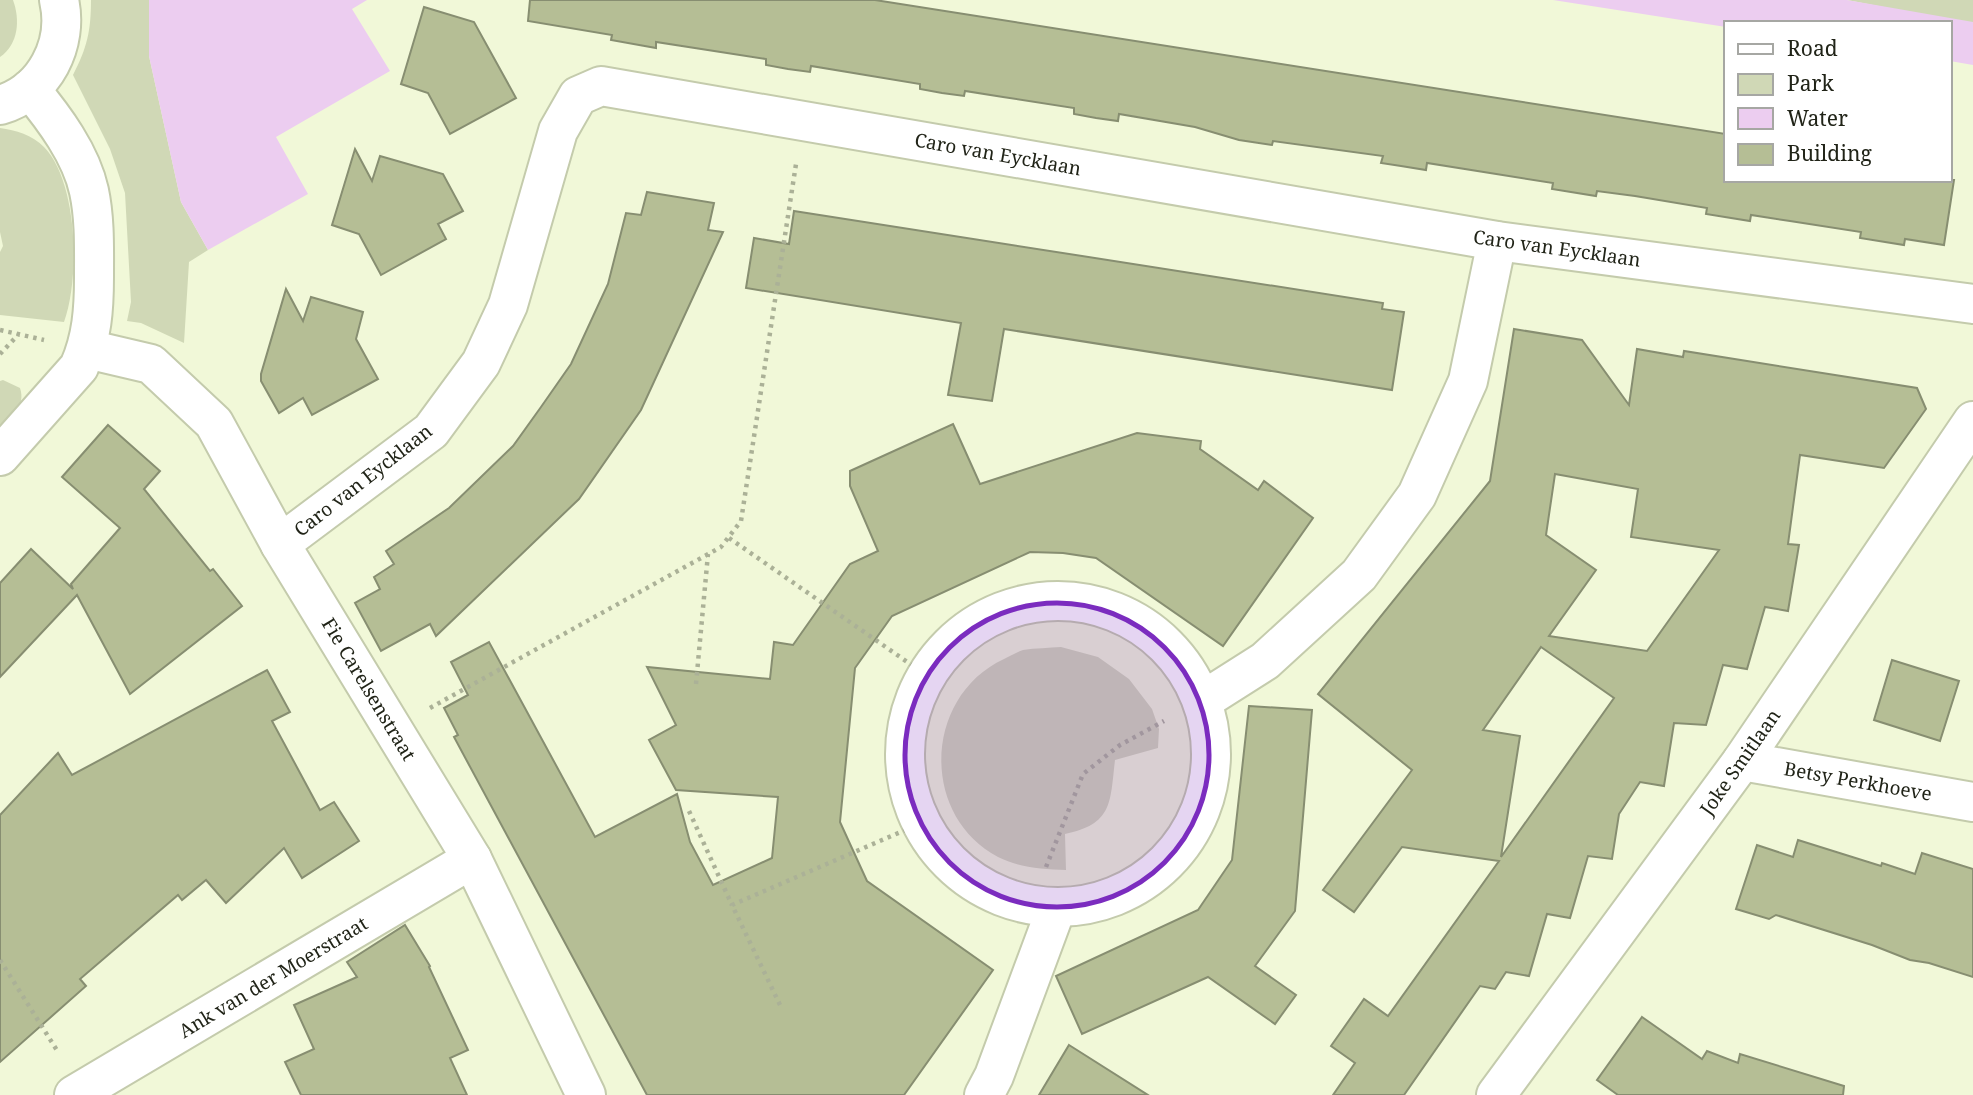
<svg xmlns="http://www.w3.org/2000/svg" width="1973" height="1095" font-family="'Noto Serif',serif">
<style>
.green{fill:#d0d8b6}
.water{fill:#eccdf0}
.building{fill:#b5be95;stroke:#878e71;stroke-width:2;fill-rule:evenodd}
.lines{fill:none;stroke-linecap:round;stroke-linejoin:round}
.minor-casing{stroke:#c4cbac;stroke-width:42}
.path{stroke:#abb197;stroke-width:4.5;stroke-dasharray:3.5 5;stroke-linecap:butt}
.minor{stroke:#fff;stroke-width:38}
.marked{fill:#7b2cbf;fill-opacity:0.2;stroke:#7b2cbf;stroke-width:5;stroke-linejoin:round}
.labels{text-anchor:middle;stroke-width:6;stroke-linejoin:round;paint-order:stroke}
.street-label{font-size:19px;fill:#212418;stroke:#fff}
</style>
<rect width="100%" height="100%" fill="#f1f8d8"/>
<g class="green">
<path d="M0,0h13c7,19 6,44 -13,57z"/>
<path d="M91,0h58v56l32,146 27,48 -19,12 -5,81 -43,-20 -14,-2 4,-19 -6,-109 -15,-44 -37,-74c14,-27 18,-44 18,-75z"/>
<polygon points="1847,0 1973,0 1973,22 1966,23"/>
<path d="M0,128c16,2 32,7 44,19 34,35 36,131 20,175l-64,-7v-63l3,-6 -3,-14z"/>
<path d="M3,380l17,8c6,18 -8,28 -20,41v-48z"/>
<path d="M1061,647l37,10 31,22 23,30 7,20 -1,19 -43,12c-5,43 -2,64 -50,74l1,36c-24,-1 -46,-2 -68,-13 -79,-42 -74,-161 6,-198 6,-3 13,-7 19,-9 12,-2 26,-2 38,-3z"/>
</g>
<g class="water">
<polygon points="149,0 367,0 352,9 390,71 276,137 308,194 208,250 181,202 149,56"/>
<polygon points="1553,0 1847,0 1973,22 1973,65 1950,61 1950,23 1726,23 1726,27"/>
</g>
<g class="building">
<polygon points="530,0 875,0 1726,134 1726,180 1954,180 1944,245 1905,239 1904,245 1860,238 1861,232 1790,221 1751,215 1750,221 1706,214 1707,208 1635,196 1597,191 1596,196 1552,189 1553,183 1427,163 1426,170 1401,166 1381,163 1383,156 1273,141 1272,145 1239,140 1195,127 1119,114 1118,121 1096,118 1074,114 1074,108 1003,97 965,91 964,96 942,93 920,89 920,84 811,66 810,72 788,69 766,65 766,59 656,42 656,48 611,40 612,35 528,21"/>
<polygon points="424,7 474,22 516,98 450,134 428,93 401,84"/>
<polygon points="355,149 372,181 380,156 443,174 463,211 438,224 446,239 381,275 359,234 332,225"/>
<polygon points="647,192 714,203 708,230 723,232 641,410 579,499 436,636 430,624 381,651 355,603 380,589 374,577 394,564 386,551 449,508 513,446 541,407 571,364 608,284 626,213 641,215"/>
<polygon points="794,211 1383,303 1382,309 1404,312 1392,390 1004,329 992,401 948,395 961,323 746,288 754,238 789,244"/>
<polygon points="286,289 303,321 311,297 363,312 356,339 378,379 312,415 303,398 279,413 261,381 261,374"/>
<path d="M1514,329l68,11 47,65 8,-56 46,8 1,-6 233,37 9,21 -42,59 -84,-13 -12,89 11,1 -11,66 -23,-4 -18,62 -24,-4 -17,60 -32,-2 -10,63 -24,-4 -21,32 -7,45 -24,-3 -18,62 -23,-4 -18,62 -23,-4 -11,17 -15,-3 -76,109h-71l22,-32 -24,-17 33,-47 24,17 111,-155 -97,-14 -48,65 -31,-22 89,-120 -94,-76 172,-213zM1555,474l83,15 -7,48 88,13 -72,101 -98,-15 47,-66 -50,-35zM1541,647l73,51 -113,159 19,-121 -37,-6z"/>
<polygon points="953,424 980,484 1137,433 1201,441 1200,449 1258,490 1264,481 1313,518 1223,646 1096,558 1063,553 1030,552 892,616 855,668 840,822 867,881 993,970 904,1095 647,1095 454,737 458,735 444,708 468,695 451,662 489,642 595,837 677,794 690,842 713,885 772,858 778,797 676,790 649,740 676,725 647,667 770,679 774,642 793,645 850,564 878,551 850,486 850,471"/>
<polygon points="108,425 160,471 144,489 210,571 213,569 242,606 130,694 77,595 0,677 0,583 31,549 73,589 71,584 120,528 62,477"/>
<polygon points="1892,660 1959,681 1940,741 1874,720"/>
<polygon points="267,670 290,712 272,721 320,810 334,802 359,841 302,878 284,848 226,903 206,880 182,900 178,895 80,979 86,986 0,1062 0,815 58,753 72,775"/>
<polygon points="1249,706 1312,710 1295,911 1255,966 1296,995 1275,1024 1208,977 1082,1034 1056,976 1198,910 1232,860"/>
<polygon points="1798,840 1881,866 1882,863 1915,874 1922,853 1973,869 1973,977 1929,963 1910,960 1872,945 1776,915 1769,919 1736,909 1757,845 1793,857"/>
<polygon points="405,925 430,966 429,967 468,1050 450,1058 467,1095 301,1095 285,1062 314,1049 294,1005 357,977 347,962"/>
<polygon points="1642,1017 1702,1059 1707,1051 1738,1063 1740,1054 1844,1086 1843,1095 1618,1095 1597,1080"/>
<polygon points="1069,1045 1148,1095 1039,1095"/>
</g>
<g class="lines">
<g class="minor-casing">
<g id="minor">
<path d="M0,105c45,-13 69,-61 59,-105"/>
<polyline points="87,349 151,364 214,423 280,544 472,859 586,1095"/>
<path d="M0,456l79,-89c13,-29 15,-58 15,-90 0,-28 1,-58 -5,-86 -8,-37 -35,-73 -59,-102"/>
<polyline points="280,544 431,431 481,363 508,305 558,131 578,96 601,86 1497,241 1973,304"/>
<circle cx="1058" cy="754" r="153"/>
<polyline points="1202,701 1265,661 1359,575 1417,495 1468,381 1497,241"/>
<polyline points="1742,761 1973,802"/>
<polyline points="74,1095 472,859"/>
<polyline points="984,1095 994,1076 1056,909"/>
<polyline points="1496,1095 1742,761 1973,421"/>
</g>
</g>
<g class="path">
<polyline points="0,330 44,340"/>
<polyline points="0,354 18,335"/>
<polyline points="729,538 926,675"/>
<polyline points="696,684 708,554"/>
<polyline points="430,708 721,547 741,521 796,164"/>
<polyline points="689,811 732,905"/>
<polyline points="1046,867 1083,774 1120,745 1164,721"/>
<polyline points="0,960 58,1052"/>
<polyline points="780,1005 732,905 919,824"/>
</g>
<use href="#minor" class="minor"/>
</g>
<path class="marked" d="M905 755a152 152 0 1 1 304 0a152 152 0 1 1-304 0Z"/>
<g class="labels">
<g class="street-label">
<text transform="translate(998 154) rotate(10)" y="7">Caro van Eycklaan</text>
<text transform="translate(1557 248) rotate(8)" y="7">Caro van Eycklaan</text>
<text transform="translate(363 480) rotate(-38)" y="7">Caro van Eycklaan</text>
<text transform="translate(369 689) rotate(59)" y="7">Fie Carelsenstraat</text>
<text transform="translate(1740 762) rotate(-55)" y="7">Joke Smitlaan</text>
<text transform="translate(1858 781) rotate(10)" y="7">Betsy Perkhoeve</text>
<text transform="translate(273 977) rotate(-31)" y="7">Ank van der Moerstraat</text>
</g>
</g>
<rect x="1724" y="21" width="228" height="161" fill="#ffffff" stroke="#a6a7a3" stroke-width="2"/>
<rect x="1738" y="44" width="35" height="10" fill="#ffffff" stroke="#a6a7a3" stroke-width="2"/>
<text x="1787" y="56" font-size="21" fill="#212418">Road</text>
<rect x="1738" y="74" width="35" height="21" fill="#d0d8b6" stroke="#a6a7a3" stroke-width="2"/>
<text x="1787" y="91" font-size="21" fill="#212418">Park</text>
<rect x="1738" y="108" width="35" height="21" fill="#eccdf0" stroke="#a6a7a3" stroke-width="2"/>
<text x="1787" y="126" font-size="21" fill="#212418">Water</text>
<rect x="1738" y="144" width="35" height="21" fill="#b5be95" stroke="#a6a7a3" stroke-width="2"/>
<text x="1787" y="161" font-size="21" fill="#212418">Building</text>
</svg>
